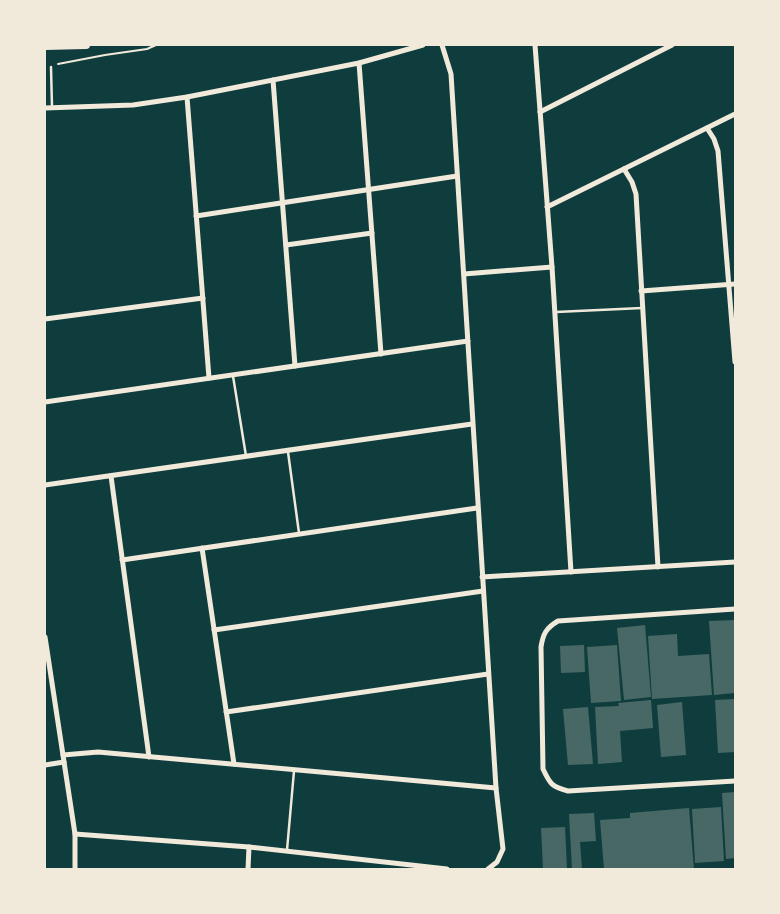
<svg xmlns="http://www.w3.org/2000/svg" width="780" height="914" font-family="'Exo 2',sans-serif">
<style>
.building{fill:#486865}
.lines{fill:none;stroke-linecap:round;stroke-linejoin:round}
.path{stroke:#f1e9da;stroke-width:2}
.service{stroke:#f1e9da;stroke-width:2.5}
.minor{stroke:#f1e9da;stroke-width:5}
.secondary{stroke:#f1e9da;stroke-width:8}
</style>
<rect width="100%" height="100%" fill="#0f3d3e"/>
<g class="building">
<polygon points="735,620 735,693 714,695 709,621"/>
<polygon points="645,625 651,697 624,700 617,628"/>
<polygon points="677,634 678,656 709,654 712,695 652,699 648,636"/>
<polygon points="584,645 585,672 561,673 560,646"/>
<polygon points="617,645 621,701 591,703 587,647"/>
<polygon points="735,699 735,752 718,753 715,700"/>
<polygon points="651,700 653,728 620,731 622,762 598,764 595,707 619,706 618,703"/>
<polygon points="682,702 686,755 661,757 657,705"/>
<polygon points="588,707 593,764 568,765 563,709"/>
<polygon points="735,792 735,858 726,859 722,793"/>
<polygon points="721,807 724,861 695,863 692,809"/>
<polygon points="689,808 694,869 604,869 600,820 630,818 630,813"/>
<polygon points="594,813 596,841 580,842 582,869 572,869 569,814"/>
<polygon points="565,827 567,869 543,869 541,828"/>
</g>
<g class="lines">
<polyline class="path" points="58,64 105,55 147,49 156,45"/>
<g class="service">
<polyline points="51,67 52,107"/>
<polyline points="556,312 642,308"/>
<polyline points="233,376 246,456"/>
<polyline points="288,452 299,533"/>
<polyline points="287,850 294,771"/>
</g>
<g class="minor">
<polyline points="442,45 451,74 496,788 503,849 497,862 488,869"/>
<polyline points="535,45 552,267 571,572"/>
<polyline points="359,63 381,354"/>
<polyline points="273,80 295,366"/>
<polyline points="187,97 209,378"/>
<polyline points="45,108 133,105 187,97 359,63 423,45"/>
<polyline points="540,112 672,45"/>
<polyline points="707,128 714,139 718,151 735,362"/>
<polyline points="624,169 632,182 636,194 658,567"/>
<polyline points="547,207 735,114"/>
<polyline points="196,216 457,176"/>
<polyline points="286,245 372,233"/>
<polyline points="464,274 552,267"/>
<polyline points="641,291 735,284"/>
<polyline points="45,319 203,298"/>
<polyline points="45,402 468,341"/>
<polyline points="111,476 149,757"/>
<polyline points="45,485 472,424"/>
<polyline points="202,548 234,764"/>
<polyline points="122,560 477,508"/>
<polyline points="482,577 735,562"/>
<path d="M735,609l-177,12c-12,7 -15,13 -17,26l2,122c7,15 9,18 25,22l167,-10"/>
<polyline points="214,630 483,591"/>
<polyline points="45,637 75,834 75,869"/>
<polyline points="226,712 488,674"/>
<polyline points="63,755 98,752 496,788"/>
<polyline points="45,765 64,762"/>
<polyline points="75,834 249,847 447,869"/>
<polyline points="248,869 249,847"/>
</g>
<polyline class="secondary" points="45,46 86,45"/>
</g>
<rect width="780" height="914" fill="none" stroke="#f1e9da" stroke-width="92"/>
</svg>
